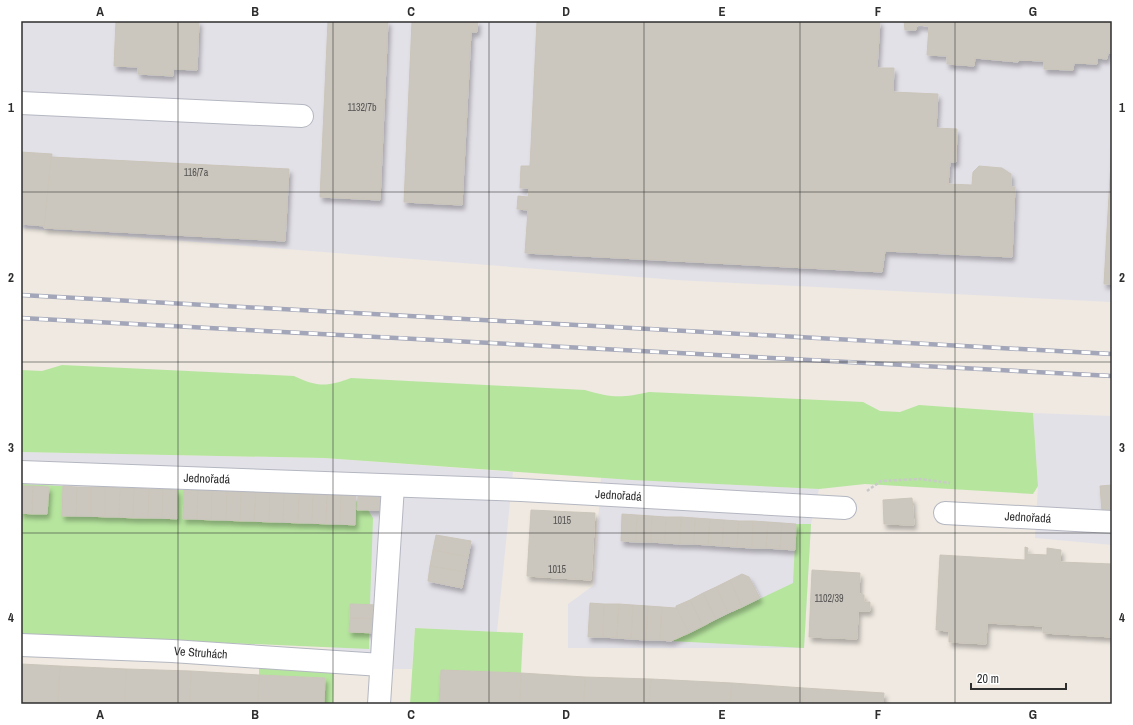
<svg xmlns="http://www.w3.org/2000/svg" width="1133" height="725" font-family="'Archivo Narrow',sans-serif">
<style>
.industrial{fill:#e3e1e8}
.green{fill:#b6e59e}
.building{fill:#cbc7bf;stroke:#cbc5ba;filter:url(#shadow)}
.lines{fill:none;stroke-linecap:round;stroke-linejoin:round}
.minor-casing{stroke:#b4b7c1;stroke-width:24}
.path{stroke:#c9c9c9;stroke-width:2.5;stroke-dasharray:3 2;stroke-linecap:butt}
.minor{stroke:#fff;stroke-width:22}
.rail-casing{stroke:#a3a6b8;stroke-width:4.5}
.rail{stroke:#fff;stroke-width:3;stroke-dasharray:9;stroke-linecap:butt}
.grid{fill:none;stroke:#2e2e2e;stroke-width:1;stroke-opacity:0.55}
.labels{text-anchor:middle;stroke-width:3;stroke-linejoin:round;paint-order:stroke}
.number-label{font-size:10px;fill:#555452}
.street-label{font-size:12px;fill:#2e2e2e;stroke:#fff}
.neatline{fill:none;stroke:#2e2e2e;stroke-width:1.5}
.grid-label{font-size:13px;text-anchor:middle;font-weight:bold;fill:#2e2e2e}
</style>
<defs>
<filter id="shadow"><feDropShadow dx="2.5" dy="4.5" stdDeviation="2" flood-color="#0004"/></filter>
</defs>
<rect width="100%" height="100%" fill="#efe9e1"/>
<g class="industrial">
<polygon points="21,21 1112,21 1112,302 676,280 21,228"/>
<polygon points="1033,413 1112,416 1112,545 1035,538 1038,486"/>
<polygon points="21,452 324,458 513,472 497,632 415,628 412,669 334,669 325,572 21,563"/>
<polygon points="601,478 819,489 811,524 804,648 568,648 568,604 594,585"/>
</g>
<g class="green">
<path d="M62,365l232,11c23,11 33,11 57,2l234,12c26,8 38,8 64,2l214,10 17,9 20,1 19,-7 114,8 5,73 -5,8 -168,-10 -46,5 -187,-9 -308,-22 -303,-6v-82l21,1z"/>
<polygon points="21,484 63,486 62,516 176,519 177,490 184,490 183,519 355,525 356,501 358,502 358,510 368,510 373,518 370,605 350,604 349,632 369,633 369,649 21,634 21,513 47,514 48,487 21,486"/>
<polygon points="796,524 811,524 804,648 671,641 793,583"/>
<polygon points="415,628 523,633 521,673 441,670 439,704 410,704"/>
<polygon points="259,667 334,669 333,704 324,704 324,678 259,675"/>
</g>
<g class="building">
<polygon points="116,21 199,21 197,70 173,69 173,76 138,74 138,67 114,66"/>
<polygon points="328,21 388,21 380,200 320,197"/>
<polygon points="412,21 478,21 477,32 471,32 462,205 404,202"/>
<polygon points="537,21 880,21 877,68 894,68 893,92 938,94 936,128 957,129 956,162 950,162 948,184 972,185 973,172 979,166 1002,168 1011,174 1011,187 1015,187 1012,257 885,251 882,272 525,253 528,210 517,209 518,196 528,197 529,188 520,188 521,166 530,166"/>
<polygon points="904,21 1112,21 1112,53 1108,53 1107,59 1097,58 1097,64 1074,63 1073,70 1044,69 1044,61 1019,60 1018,62 975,58 974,66 947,64 947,56 927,55 929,26 917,25 916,30 905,30"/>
<polygon points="1112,142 1112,284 1104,284"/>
<polygon points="21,152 52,154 45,226 21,224"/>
<polygon points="51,157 289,169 285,241 44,228"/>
<polygon points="1112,485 1112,512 1102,512 1100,486"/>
<polygon points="21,486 33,486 32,514 21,513"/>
<polygon points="33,486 49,487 47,514 32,514"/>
<polygon points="63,486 77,487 76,516 62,516"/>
<polygon points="77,487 91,487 91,516 76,516"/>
<polygon points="91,487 105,487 105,517 91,516"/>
<polygon points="105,487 120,488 119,517 105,517"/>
<polygon points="120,488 134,488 133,518 119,517"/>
<polygon points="134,488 149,489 148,518 133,518"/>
<polygon points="149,489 163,489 162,518 148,518"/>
<polygon points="163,489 177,490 177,519 162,518"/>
<polygon points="184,490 198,490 197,519 183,519"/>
<polygon points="198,490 212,490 211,520 197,519"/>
<polygon points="212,490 227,491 226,520 211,520"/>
<polygon points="227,491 241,492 240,521 226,520"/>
<polygon points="241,492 256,492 254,521 240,521"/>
<polygon points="256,492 270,493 269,522 254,521"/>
<polygon points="270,493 284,493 283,522 269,522"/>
<polygon points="284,493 299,494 298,523 283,522"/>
<polygon points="299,494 313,494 312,523 298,523"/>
<polygon points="313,494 327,495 326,524 312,523"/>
<polygon points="327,495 341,495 340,524 326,524"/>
<polygon points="341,495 356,495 355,525 340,524"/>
<polygon points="358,496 387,497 386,510 357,510"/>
<polygon points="912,498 914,525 884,524 883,500"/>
<polygon points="531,510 595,513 591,580 527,576"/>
<polygon points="622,514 637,515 636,542 621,541"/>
<polygon points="637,515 652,516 651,542 636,542"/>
<polygon points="652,516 666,517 665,543 651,542"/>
<polygon points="666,517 681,517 680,544 665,543"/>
<polygon points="681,517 695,518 694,544 680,544"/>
<polygon points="695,518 710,519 708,545 694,544"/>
<polygon points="710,519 724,520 722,546 708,545"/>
<polygon points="724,520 739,521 737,547 722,546"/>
<polygon points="739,521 753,521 752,548 737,547"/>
<polygon points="753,521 768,522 766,548 752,548"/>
<polygon points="768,522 782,523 780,549 766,548"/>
<polygon points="782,523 796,524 795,550 780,549"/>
<polygon points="436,535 471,541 468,557 433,550"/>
<polygon points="1025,547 1028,548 1027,554 1047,555 1047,548 1061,550 1060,562 1112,564 1112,637 1043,633 1043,626 987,623 986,644 949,642 949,631 936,630 940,555 1025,560"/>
<polygon points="433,550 468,557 465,572 430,566"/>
<polygon points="430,566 465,572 462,588 428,581"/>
<polygon points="812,570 860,573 859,594 864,595 864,602 870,602 870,611 858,611 857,639 809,637"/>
<polygon points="742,574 749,577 760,598 742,607 730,580"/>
<polygon points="730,580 742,607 728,613 716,587"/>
<polygon points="716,587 728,613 716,619 703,593"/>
<polygon points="703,593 716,619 703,626 690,600"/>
<polygon points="690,600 703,626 689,633 676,608 676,606"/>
<polygon points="590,603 604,604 603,637 588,637"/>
<polygon points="350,604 379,605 379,619 350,618"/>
<polygon points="604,604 619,604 617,638 603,637"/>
<polygon points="619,604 633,605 631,639 617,638"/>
<polygon points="633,605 648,606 646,640 631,639"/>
<polygon points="648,606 662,607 660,640 646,640"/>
<polygon points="662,607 676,608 689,633 671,641 660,640"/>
<polygon points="350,618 379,619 378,633 349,632"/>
<polygon points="21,664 60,666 58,704 21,704"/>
<polygon points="60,666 126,669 125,704 58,704"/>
<polygon points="126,669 191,671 190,704 125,704"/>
<polygon points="441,670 521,673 520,704 439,704"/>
<polygon points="191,671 259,675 258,704 190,704"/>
<polygon points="521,673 585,677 584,704 520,704"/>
<polygon points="259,675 325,678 324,704 258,704"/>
<polygon points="585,677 651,679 649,704 584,704"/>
<polygon points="651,679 732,683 730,704 649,704"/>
<polygon points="732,683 804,688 802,704 730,704"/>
<polygon points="804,688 884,693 883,704 802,704"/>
</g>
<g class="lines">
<g class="minor-casing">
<g id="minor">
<polyline points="21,103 302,116"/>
<path id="s1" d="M21,472l500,18 324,18"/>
<path id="s2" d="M945,513l167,9"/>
<path id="s3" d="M21,645l151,6 209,14"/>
<polyline points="379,704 393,486"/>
</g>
</g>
<polyline class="path" points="867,491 881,481 920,479 950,483"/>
<use href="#minor" class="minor"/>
<g class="rail-casing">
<g id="rail">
<polyline points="21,295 1112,354"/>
<polyline points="21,318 1112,376"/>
</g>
</g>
<use href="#rail" class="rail"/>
</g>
<path class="grid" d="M178,21v683M333,21v683M489,21v683M644,21v683M800,21v683M955,21v683M21,192h1091M21,362h1091M21,533h1091"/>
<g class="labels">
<g class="number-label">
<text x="362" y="111">1132/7b</text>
<text x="196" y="176">116/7a</text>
<text x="562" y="524">1015</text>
<text x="557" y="573">1015</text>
<text x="829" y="602">1102/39</text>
</g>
<g class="street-label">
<text dy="4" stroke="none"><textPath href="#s1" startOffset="186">Jednořadá</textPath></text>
<text dy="4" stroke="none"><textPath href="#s1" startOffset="598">Jednořadá</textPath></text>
<text dy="4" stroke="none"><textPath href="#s2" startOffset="83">Jednořadá</textPath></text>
<text dy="4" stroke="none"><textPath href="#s3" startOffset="180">Ve Struhách</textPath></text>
</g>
</g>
<rect width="1133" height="725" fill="none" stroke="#ffffff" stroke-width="44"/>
<path d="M971 683v6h95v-6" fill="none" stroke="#2e2e2e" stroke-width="2"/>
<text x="977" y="683" font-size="12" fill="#2e2e2e" stroke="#ffffff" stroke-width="3" paint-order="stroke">20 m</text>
<rect x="22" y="22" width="1089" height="681" class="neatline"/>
<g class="grid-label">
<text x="100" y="16">A</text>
<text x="255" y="16">B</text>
<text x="411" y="16">C</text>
<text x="566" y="16">D</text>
<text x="722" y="16">E</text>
<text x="878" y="16">F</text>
<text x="1033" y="16">G</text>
<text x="11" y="112">1</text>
<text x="1122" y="112">1</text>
<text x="11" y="282">2</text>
<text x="1122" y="282">2</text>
<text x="11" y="452">3</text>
<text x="1122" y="452">3</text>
<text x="11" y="622">4</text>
<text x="1122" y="622">4</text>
<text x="100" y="719">A</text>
<text x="255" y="719">B</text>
<text x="411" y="719">C</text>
<text x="566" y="719">D</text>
<text x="722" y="719">E</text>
<text x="878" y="719">F</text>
<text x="1033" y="719">G</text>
</g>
</svg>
